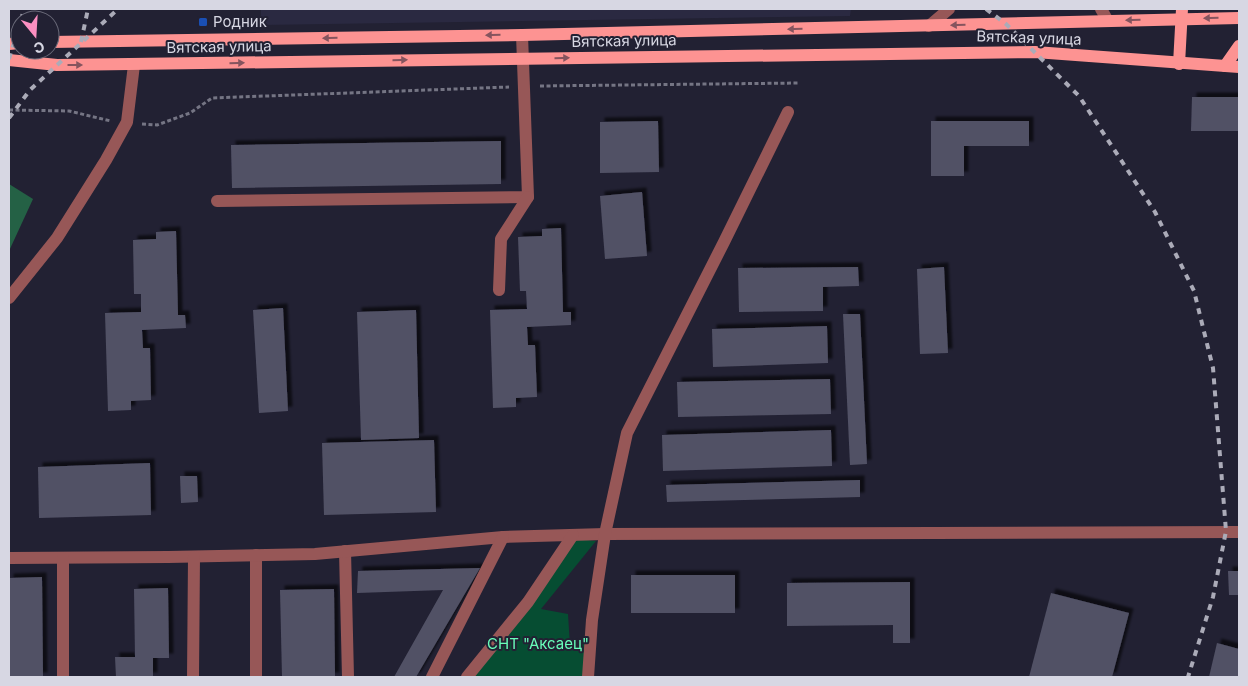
<svg xmlns="http://www.w3.org/2000/svg" width="1248" height="686" font-family="Inter,sans-serif">
<style>
.built{fill:#2a2941}
.green{fill:#064d32}
.forest{fill:#246145}
.building{fill:#515165;filter:url(#shadow)}
.lines{fill:none;stroke-linecap:round;stroke-linejoin:round}
.path{stroke:#757584;stroke-width:3;stroke-dasharray:4 2.5;stroke-linecap:butt}
.minor{stroke:#975757;stroke-width:12}
.major{stroke:#fd9392;stroke-width:12}
.rail{stroke:#ababb8;stroke-width:4;stroke-dasharray:6 6;stroke-linecap:butt}
.oneway{fill:#85545e}
.transit-dot{fill:#1a4fb4;stroke:#222133;stroke-width:2}
.labels{text-anchor:middle;stroke-width:4;stroke-linejoin:round;paint-order:stroke}
.poi-label{font-size:15px;fill:#d7d7e3;stroke:#222133;text-anchor:start}
.street-label{font-size:15px;fill:#d7d7e3;stroke:#222133}
.park-label{font-size:15px;fill:#68fdba;stroke:#222133}
</style>
<defs>
<filter id="shadow"><feDropShadow dx="4.5" dy="-4.5" stdDeviation="1" flood-color="#0009"/></filter>
</defs>
<rect width="100%" height="100%" fill="#222133"/>
<polygon class="built" points="261,9 851,9 850,16 261,25"/>
<polygon class="green" points="575,539 596,541 541,609 568,614 570,646 585,643 585,677 471,677"/>
<polygon class="forest" points="9,184 33,199 9,251"/>
<g class="building">
<polygon points="1192,97 1239,97 1239,131 1191,131"/>
<polygon points="658,121 659,172 600,173 600,122"/>
<polygon points="931,121 1029,121 1029,146 964,146 964,176 931,176"/>
<polygon points="501,141 501,184 232,188 231,145"/>
<polygon points="642,192 647,256 605,259 600,196"/>
<polygon points="561,228 563,312 571,312 571,325 527,327 528,345 535,345 537,397 516,398 516,407 493,408 490,310 527,309 526,291 520,291 518,237 542,236 542,229"/>
<polygon points="176,231 178,315 185,315 186,328 142,330 143,348 150,348 151,400 131,401 131,410 108,411 105,313 141,312 141,294 134,294 133,240 156,239 156,232"/>
<polygon points="858,267 859,286 823,287 823,311 739,312 738,268"/>
<polygon points="944,267 948,353 920,354 917,269"/>
<polygon points="283,308 288,411 259,413 253,310"/>
<polygon points="416,310 419,438 361,440 357,312"/>
<polygon points="843,314 860,314 867,464 850,465"/>
<polygon points="827,326 828,363 713,367 712,329"/>
<polygon points="830,379 831,414 678,417 677,382"/>
<polygon points="831,430 832,466 663,471 662,435"/>
<polygon points="434,440 436,512 324,515 322,443"/>
<polygon points="150,463 151,515 39,518 38,467"/>
<polygon points="180,476 197,476 198,502 181,503"/>
<polygon points="860,480 860,497 667,502 666,485"/>
<polygon points="480,568 416,677 394,677 443,590 357,593 358,571"/>
<polygon points="1228,571 1239,571 1239,595 1229,595"/>
<rect x="631" y="575" width="104" height="38"/>
<polygon points="42,577 43,677 9,677 9,578"/>
<polygon points="910,582 910,643 893,643 893,625 787,626 787,583"/>
<polygon points="168,588 169,658 153,658 153,677 116,677 115,657 135,657 134,589"/>
<polygon points="334,589 335,677 282,677 280,590"/>
<polygon points="1051,593 1129,613 1112,677 1029,677"/>
<polygon points="1217,643 1239,649 1239,677 1209,677"/>
</g>
<g class="lines">
<g class="path">
<polyline points="540,86 799,83"/>
<polyline points="9,110 69,111 111,121"/>
<polyline points="142,124 157,125 190,113 212,98 509,87"/>
</g>
<g class="minor">
<polyline points="1101,9 1108,21"/>
<polyline points="929,26 949,9"/>
<polyline points="217,201 528,197 522,35"/>
<polyline points="499,290 501,239 528,197"/>
<polyline points="9,298 57,238 106,160 127,122 134,65"/>
<polyline points="345,551 348,677"/>
<polyline points="256,555 256,677"/>
<polyline points="9,558 168,557 315,554 503,537 605,534 1239,532"/>
<polyline points="63,558 63,677"/>
<polyline points="193,677 194,557"/>
<polyline points="432,677 503,537"/>
<polyline points="467,677 528,602 573,535"/>
<polyline points="588,677 592,620 605,534 627,433 724,242 788,112"/>
</g>
<g class="major">
<polyline points="50,42 522,35 1239,18"/>
<polyline points="9,44 20,43"/>
<polyline points="9,60 57,65 1035,52 1239,67"/>
<polyline points="1179,64 1182,9"/>
<polyline points="1225,66 1239,46"/>
</g>
<g class="rail">
<polyline points="986,9 1006,24 1079,96 1155,212 1194,291 1213,368 1226,531 1213,597 1188,677"/>
<polyline points="21,20 24,9"/>
<polyline points="81,42 88,9"/>
<polyline points="9,59 20,23"/>
<polyline points="9,118 30,90 118,9"/>
</g>
</g>
<defs><path id="oneway-solid" d="M-6-.8H1V-3.2L6.5 0L1 3.2V.8H-6Z" transform="scale(1.25)"/></defs>
<g class="oneway">
<use href="#oneway-solid" transform="translate(1211 18) rotate(179)"/>
<use href="#oneway-solid" transform="translate(1133 20) rotate(178)"/>
<use href="#oneway-solid" transform="translate(958 25) rotate(178)"/>
<use href="#oneway-solid" transform="translate(795 29) rotate(179)"/>
<use href="#oneway-solid" transform="translate(493 35) rotate(179)"/>
<use href="#oneway-solid" transform="translate(330 38) rotate(179)"/>
<use href="#oneway-solid" transform="translate(562 58) rotate(-1)"/>
<use href="#oneway-solid" transform="translate(400 60) rotate(-1)"/>
<use href="#oneway-solid" transform="translate(237 63) rotate(-1)"/>
<use href="#oneway-solid" transform="translate(75 65)"/>
</g>
<rect class="transit-dot" x="198" y="17" width="10" height="10" rx="2.5"/>
<g class="labels">
<g class="poi-label">
<text x="213" y="27">Родник</text>
</g>
<g class="street-label">
<text transform="translate(1029 38) rotate(2)" y="5">Вятская улица</text>
<text transform="translate(624 41) rotate(-1)" y="5">Вятская улица</text>
<text transform="translate(219 47) rotate(-1)" y="5">Вятская улица</text>
</g>
<g class="park-label">
<text x="538" y="649">СНТ "Аксаец"</text>
</g>
</g>
<rect width="1248" height="686" fill="none" stroke="#d7d7e3" stroke-width="20"/>
<g transform="translate(35 35) rotate(162)"><circle r="24" fill="#222133" stroke="#6a6a79"/>
<path d="M0-4L9 19L0 12L-9 19Z" fill="#fc8fc1"/>
<text y="-8" font-size="14" font-weight="bold" text-anchor="middle" fill="#d7d7e3">С</text>
</g>
</svg>
